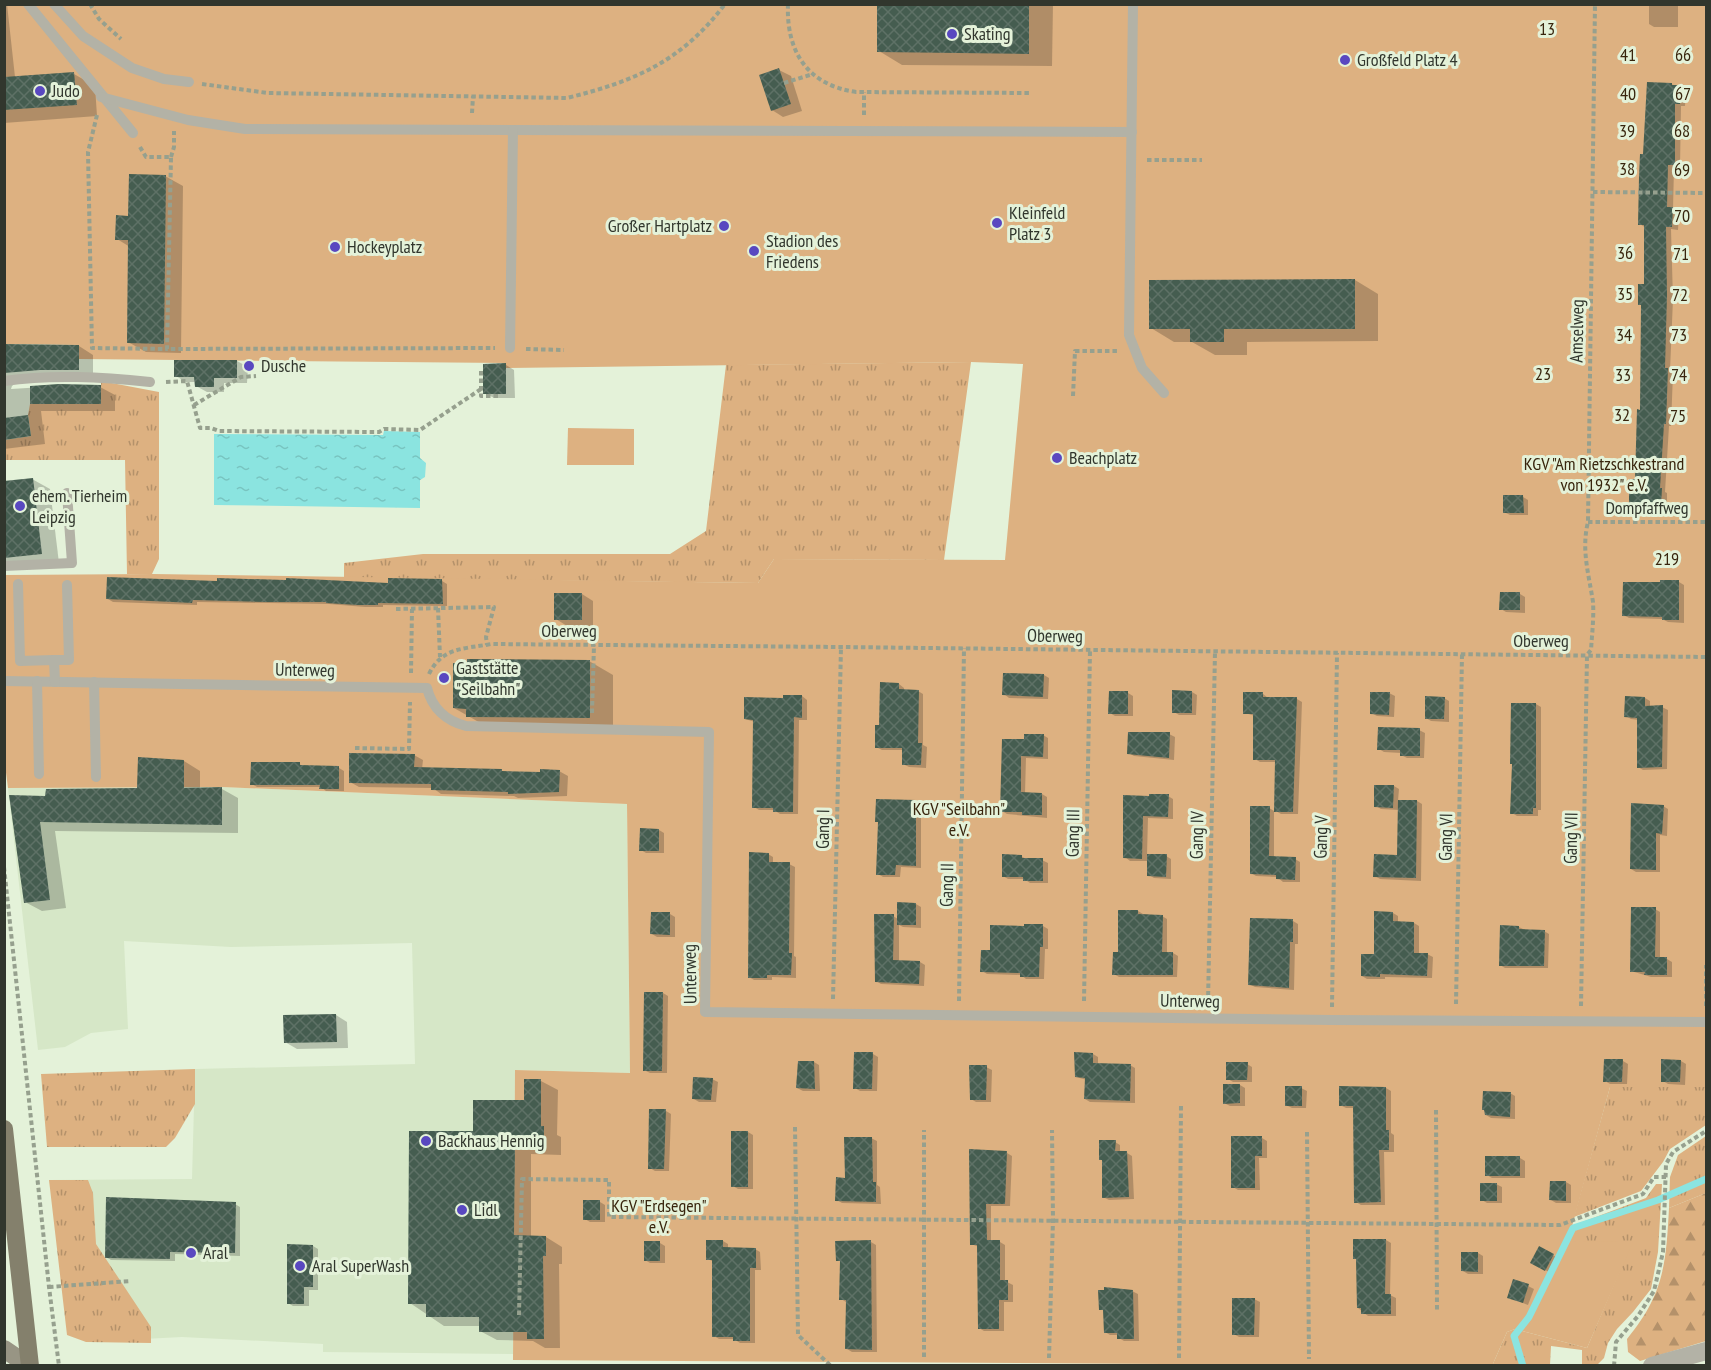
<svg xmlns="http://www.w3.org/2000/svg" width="1711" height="1370" font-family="'PT Sans Narrow',sans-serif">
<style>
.built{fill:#d6e7c7}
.grass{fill:url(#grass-tufts)}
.forest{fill:url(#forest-firs)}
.garden{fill:#ddb181}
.water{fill:url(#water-ripples)}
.shadow{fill:#0003}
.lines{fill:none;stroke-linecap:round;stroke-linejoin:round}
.stream{stroke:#8be4e0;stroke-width:7}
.building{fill:url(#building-cross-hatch)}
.path{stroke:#96a08e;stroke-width:4;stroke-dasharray:4.5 3;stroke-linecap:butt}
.service{stroke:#b3b2a6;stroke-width:10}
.minor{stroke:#b3b2a6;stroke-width:18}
.secondary{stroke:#989584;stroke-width:18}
.primary{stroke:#84806c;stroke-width:18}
.poi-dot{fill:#5948c0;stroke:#e4f2d9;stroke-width:2}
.labels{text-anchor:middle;stroke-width:6;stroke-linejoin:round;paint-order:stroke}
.park-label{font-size:18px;fill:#38250d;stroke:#e4f2d9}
.poi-label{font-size:18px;fill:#31362d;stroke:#e4f2d9;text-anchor:start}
.street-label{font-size:18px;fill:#31362d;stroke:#e4f2d9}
</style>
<defs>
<pattern id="grass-tufts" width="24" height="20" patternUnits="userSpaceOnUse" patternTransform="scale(1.5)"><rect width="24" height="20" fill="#ddb181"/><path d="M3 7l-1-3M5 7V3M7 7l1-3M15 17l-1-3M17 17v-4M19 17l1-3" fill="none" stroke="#b4916a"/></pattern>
<pattern id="forest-firs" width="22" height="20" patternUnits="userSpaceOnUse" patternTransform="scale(1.5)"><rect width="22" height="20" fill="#ddb181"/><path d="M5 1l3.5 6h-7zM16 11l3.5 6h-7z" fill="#b4916a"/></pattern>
<pattern id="water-ripples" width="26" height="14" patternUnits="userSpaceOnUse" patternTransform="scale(1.5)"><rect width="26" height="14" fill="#8be4e0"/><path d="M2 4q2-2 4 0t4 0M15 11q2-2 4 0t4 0" fill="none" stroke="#78c4c0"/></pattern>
<pattern id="building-cross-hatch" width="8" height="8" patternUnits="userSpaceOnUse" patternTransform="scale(1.5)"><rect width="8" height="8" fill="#455d50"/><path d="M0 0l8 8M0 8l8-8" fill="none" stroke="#5e7166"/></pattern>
</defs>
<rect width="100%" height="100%" fill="#e4f2d9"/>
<polygon class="built" points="222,787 627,804 630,1073 515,1070 513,1354 323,1352 323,1344 182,1337 86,1342 49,1180 192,1179 195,1069 415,1064 412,943 231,947 124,941 128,1029 91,1033 65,1047 38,1050 8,788"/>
<g class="grass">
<polygon points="971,362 944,560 774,559 758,583 344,578 344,563 423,554 670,554 706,531 726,365"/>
<polygon points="101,381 159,392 159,559 152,574 127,574 125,460 5,460 4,440 31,436 28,415 30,404 101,404"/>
<polygon points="195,1069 195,1104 175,1138 166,1147 47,1147 41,1074"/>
<polygon points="1610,1087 1706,1087 1706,1125 1670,1149 1663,1162 1641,1191 1574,1217"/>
<polygon points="1706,1136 1706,1193 1669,1208 1670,1177 1678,1155"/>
<polygon points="49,1180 88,1180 93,1193 96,1244 151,1327 151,1343 86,1342 67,1335"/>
<polygon points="1656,1184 1662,1184 1658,1252 1651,1289 1633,1312 1617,1329 1608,1343 1604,1358 1597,1365 1582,1365 1582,1350 1551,1346 1550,1365 1492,1366 1507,1332 1515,1329 1587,1348 1632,1242 1568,1242 1572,1226 1646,1198"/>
</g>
<path class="forest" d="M1706,1193v148l-66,20 -12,-9 -1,-13c37,-45 39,-75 42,-131z"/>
<g class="garden">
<polygon points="5,5 1706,5 1706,1087 1610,1087 1568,1241 1633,1242 1587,1348 1515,1329 1507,1332 1492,1366 513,1360 515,1070 630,1073 627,804 222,787 8,788 4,757 4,575 152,574 758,583 774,559 1005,560 1023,364 971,362 506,368 506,363 79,359 79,345 5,344"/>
<polygon points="568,428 634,429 634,465 567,465"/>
</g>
<polygon class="water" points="384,431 420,432 420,458 426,463 425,477 420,480 420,508 214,505 214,434 383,435"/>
<g class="shadow">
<polygon points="4,4 7,4 15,77 74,74 95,86 97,116 4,123"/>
<polygon points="879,4 1053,4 1052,66 902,65 879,51"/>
<polygon points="1649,4 1678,4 1678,27 1654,27 1649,24"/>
<polygon points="779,70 791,76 802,111 783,117 772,110"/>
<polygon points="1671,84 1686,90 1685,106 1681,106 1680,168 1674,168 1673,209 1679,212 1678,230 1671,229 1673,299 1670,371 1673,373 1671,426 1669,426 1665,492 1667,493 1667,509 1636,510 1631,506 1637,481 1642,411 1642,306 1640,304 1645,285 1646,228 1640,224 1645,156"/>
<polygon points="165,176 183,186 181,353 146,352 128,342 130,247 117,239 130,217"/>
<polygon points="1355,280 1378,294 1378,341 1247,342 1247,355 1215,355 1192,342 1174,342 1151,328"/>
<polygon points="4,346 79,346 93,355 93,377 18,381 12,386 11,389 59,386 100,387 115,395 115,411 41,411 45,444 4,449"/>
<polygon points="237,361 248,367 247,383 224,383 224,392 207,392 196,386 196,382 186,382 176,376"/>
<polygon points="506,365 514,370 515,398 494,398 485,393"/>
<polygon points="32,479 50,489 59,563 4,570 4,539"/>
<polygon points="1523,497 1528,500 1528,515 1510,515 1504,512"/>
<polygon points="442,581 447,584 447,606 383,605 383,607 365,607 329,604 197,602 197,605 113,602 108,599 218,582 390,584"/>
<polygon points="1679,582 1684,585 1684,623 1668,622 1662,619 1629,618 1624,615"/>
<polygon points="582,594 593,601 593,626 567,626 556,619"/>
<polygon points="1520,594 1525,597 1525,613 1506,612 1501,609"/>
<polygon points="589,661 613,675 613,730 491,729 454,708"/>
<polygon points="1044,675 1049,678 1048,699 1009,698 1004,694"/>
<polygon points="899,684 904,688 904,691 918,691 923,694 923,745 927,747 926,768 909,767 903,764 903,750 882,750 876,747 880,727"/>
<polygon points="1192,692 1197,695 1196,715 1179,715 1174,712"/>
<polygon points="1128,693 1133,696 1133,716 1115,716 1110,713"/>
<polygon points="1262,693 1268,698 1297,699 1302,702 1298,814 1281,814 1276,811 1276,762 1260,762 1255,759 1255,716 1245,713"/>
<polygon points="1389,693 1395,696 1394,717 1377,716 1371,713"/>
<polygon points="802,696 807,700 807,720 799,720 798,814 780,814 774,810 759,810 754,807 755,722 745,719 784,699"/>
<polygon points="1444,698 1449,701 1449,722 1431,721 1426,718"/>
<polygon points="1645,698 1650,701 1650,707 1662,707 1668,710 1667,769 1643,770 1638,767 1639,720 1631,719 1626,716"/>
<polygon points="1536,704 1541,707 1541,810 1538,810 1538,816 1517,816 1512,813"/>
<polygon points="1419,730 1425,733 1424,758 1407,758 1401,755 1401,753 1384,752 1379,749"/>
<polygon points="1169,734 1175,737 1174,760 1134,756 1129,753"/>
<polygon points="1043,735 1048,738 1048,759 1026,758 1025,794 1042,794 1047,797 1047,818 1007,814 1002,811 1026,741"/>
<polygon points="414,755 423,760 422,769 505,773 541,773 559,771 568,776 567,796 518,798 514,796 441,794 433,788 359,787 350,782"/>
<polygon points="184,761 200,771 200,789 222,789 238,798 238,833 55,831 66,908 42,911 25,902 11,796 46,798 138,789"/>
<polygon points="299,764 305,767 339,768 344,771 344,791 326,791 321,787 257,787 252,784"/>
<polygon points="1394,786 1399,789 1398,801 1417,801 1422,804 1421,881 1380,879 1375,876 1399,856 1399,810 1381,809 1376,806"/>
<polygon points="1168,796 1173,799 1173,819 1148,818 1147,855 1166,856 1171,859 1171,879 1154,878 1149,875 1149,861 1130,861 1125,857 1124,797"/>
<polygon points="915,801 921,804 921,868 901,867 900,877 883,877 878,874"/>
<polygon points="1663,806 1668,809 1667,836 1660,835 1660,872 1636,872 1631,869"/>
<polygon points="1269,808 1274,811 1274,858 1295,859 1300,862 1300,882 1283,882 1277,877 1256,876 1251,873"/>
<polygon points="659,830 664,833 664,853 646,853 641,850"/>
<polygon points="768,854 773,857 773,864 789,864 795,867 794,956 796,957 796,978 772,977 772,980 754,980 749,977"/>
<polygon points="1021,856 1026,859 1042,860 1048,863 1048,883 1030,883 1024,879 1008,879 1003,876"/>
<polygon points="899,904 916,904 921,907 921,928 903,927 899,925 899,962 920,962 925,965 924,986 881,984 876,981 893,916 898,919"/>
<polygon points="1655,909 1660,912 1660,959 1667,959 1672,962 1672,977 1651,977 1631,971"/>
<polygon points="1138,911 1143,914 1162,916 1167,919 1167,953 1173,953 1178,956 1177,977 1119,977 1114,974 1119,954"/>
<polygon points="1393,913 1398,916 1398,923 1414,923 1419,926 1419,954 1427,954 1433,957 1432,978 1385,977 1385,979 1367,979 1362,976 1375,955"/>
<polygon points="670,914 675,917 675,937 657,937 652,934"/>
<polygon points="1252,920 1293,921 1298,924 1298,944 1295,944 1294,990 1255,987 1249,984"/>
<polygon points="1043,926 1048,929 1048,949 1045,949 1044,979 1026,979 1021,975 987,974 982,971 991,951"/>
<polygon points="1519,927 1525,930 1544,931 1549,934 1548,968 1505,968 1500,965"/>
<polygon points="663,993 668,996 667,1073 650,1073 644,1070"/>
<polygon points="336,1015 347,1022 348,1048 297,1049 285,1042"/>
<polygon points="873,1054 878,1057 877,1091 860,1091 855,1088"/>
<polygon points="1093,1054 1098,1057 1098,1064 1130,1065 1135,1068 1135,1103 1090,1102 1085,1099 1087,1080 1076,1077"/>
<polygon points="1623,1061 1628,1064 1627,1084 1610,1084 1605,1081"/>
<polygon points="1681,1061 1686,1064 1685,1085 1668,1084 1663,1081"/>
<polygon points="814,1062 819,1065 820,1091 803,1091 797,1088"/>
<polygon points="1247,1064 1252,1067 1252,1082 1233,1082 1228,1079"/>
<polygon points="986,1067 992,1070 991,1102 976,1102 971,1099"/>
<polygon points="712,1079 718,1082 716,1102 699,1102 694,1099"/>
<polygon points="541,1081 558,1090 557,1135 561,1137 561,1155 531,1154 531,1237 546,1237 562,1247 562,1264 559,1264 560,1348 545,1348 533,1341 497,1340 480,1331 480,1326 444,1326 410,1303 475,1132 526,1101"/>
<polygon points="1240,1085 1245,1088 1245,1106 1230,1106 1224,1103"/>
<polygon points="1301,1088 1307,1091 1306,1108 1292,1108 1286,1105"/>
<polygon points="1386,1088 1391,1091 1391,1133 1394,1135 1394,1152 1384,1152 1385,1205 1361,1205 1356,1202 1355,1108 1346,1108 1340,1105"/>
<polygon points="1510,1093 1515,1096 1515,1119 1491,1118 1486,1115"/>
<polygon points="666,1111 671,1114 669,1171 655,1171 650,1168"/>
<polygon points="748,1132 753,1135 753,1189 738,1189 733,1186"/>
<polygon points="871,1138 877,1141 877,1185 880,1187 881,1204 842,1203 837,1200 846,1179"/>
<polygon points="1262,1138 1267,1141 1267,1158 1259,1158 1260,1190 1238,1190 1233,1187"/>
<polygon points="1115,1142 1120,1145 1120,1152 1127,1153 1132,1156 1134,1199 1109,1200 1103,1197 1103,1161 1100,1159"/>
<polygon points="971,1150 1007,1153 1012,1156 1010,1206 991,1206 991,1242 1000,1242 1005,1245 1005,1281 1013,1285 1013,1302 1004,1302 1004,1331 984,1331 979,1328 979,1247 971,1244"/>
<polygon points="1520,1158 1525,1161 1525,1178 1492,1178 1487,1175"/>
<polygon points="1566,1182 1571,1185 1571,1203 1556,1203 1551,1200"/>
<polygon points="1496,1184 1502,1187 1502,1203 1487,1203 1482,1200"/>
<polygon points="600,1202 605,1205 605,1222 590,1222 585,1219"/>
<polygon points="235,1204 240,1207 240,1256 175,1254 175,1261 111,1260 106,1257"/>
<polygon points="1386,1240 1391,1243 1390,1295 1396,1298 1396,1316 1368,1316 1358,1308"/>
<polygon points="723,1241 728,1244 728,1249 755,1249 760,1252 761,1270 755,1270 755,1343 740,1343 734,1339 719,1339 714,1336 714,1262 708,1259"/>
<polygon points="871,1242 876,1245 877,1352 852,1352 847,1349 846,1302 841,1299 842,1262 837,1260"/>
<polygon points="660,1243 665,1246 665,1263 650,1263 645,1260"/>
<polygon points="289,1246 313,1246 318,1249 318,1290 309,1290 309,1306 293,1306 288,1303"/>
<polygon points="1540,1248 1558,1258 1551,1273 1532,1263"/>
<polygon points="1478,1253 1483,1256 1483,1274 1468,1274 1463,1271"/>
<polygon points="1528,1286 1534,1289 1528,1305 1508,1297"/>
<polygon points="1132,1291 1138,1294 1139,1341 1124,1341 1119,1338 1119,1335 1110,1335 1105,1332 1105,1311 1100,1309"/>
<polygon points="1254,1299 1260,1302 1259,1337 1239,1337 1234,1334"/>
</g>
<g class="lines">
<polyline class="stream" points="1523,1366 1514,1336 1529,1317 1573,1228 1658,1200 1706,1179"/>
</g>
<g class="building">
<polygon points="877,4 1029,4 1029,54 877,52"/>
<polygon points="779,68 791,104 771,111 759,75"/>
<polygon points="74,72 77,105 4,110 4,77"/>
<polygon points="1647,82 1672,83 1672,85 1681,85 1680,104 1675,104 1675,165 1668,165 1667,207 1673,207 1672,227 1666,227 1667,295 1665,368 1668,368 1666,424 1664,424 1660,488 1662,488 1661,507 1629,507 1629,479 1635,479 1637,409 1640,410 1641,305 1638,305 1638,284 1644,284 1644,225 1638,225 1639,177 1640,154 1643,154"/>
<polygon points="129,174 166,175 164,344 127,343 128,240 115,240 116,215 128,216"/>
<polygon points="1355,279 1355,329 1224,329 1224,342 1190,342 1190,329 1149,329 1149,280"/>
<polygon points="4,344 79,345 79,370 40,370 4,373"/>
<polygon points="174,360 237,360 237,378 214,378 214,387 195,387 194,377 174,377"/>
<polygon points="506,363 506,394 483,394 483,364"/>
<polygon points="59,384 101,385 101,404 30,404 30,386"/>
<polygon points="28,415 31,436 4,440 4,418"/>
<polygon points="33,478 42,554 4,558 4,481"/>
<polygon points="1503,495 1523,495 1524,513 1503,513"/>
<polygon points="107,577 217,581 217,578 286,580 286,578 388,583 388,578 442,579 443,604 378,603 378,605 358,605 326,603 326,602 266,602 193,600 192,603 173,602 106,599"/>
<polygon points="1660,580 1679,580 1679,620 1662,620 1662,617 1622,616 1623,582 1660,582"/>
<polygon points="1500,592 1520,592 1520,610 1499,610"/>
<rect x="554" y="593" width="28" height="27"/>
<polygon points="467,659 590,660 590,718 466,717 466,709 453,708 453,663 467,663"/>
<polygon points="1003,673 1044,674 1043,697 1002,695"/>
<polygon points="880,682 899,683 899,689 919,690 918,743 922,743 921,765 902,765 902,748 875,748 875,725 879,725"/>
<polygon points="1172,690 1192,691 1192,713 1172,713"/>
<polygon points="1109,691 1128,691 1128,714 1108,714"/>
<polygon points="1243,692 1263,692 1263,697 1297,697 1293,812 1274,812 1275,760 1253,760 1253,714 1243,714"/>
<polygon points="1370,692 1390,692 1389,715 1370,714"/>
<polygon points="783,695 802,695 802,718 794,717 793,812 773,812 773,808 752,808 753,720 744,719 744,697 783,698"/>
<polygon points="1425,696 1445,697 1444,719 1425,719"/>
<polygon points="1625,696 1645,697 1645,706 1663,705 1662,767 1637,768 1637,718 1624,717"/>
<polygon points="1511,703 1536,703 1536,808 1533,808 1533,814 1510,814 1512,764 1510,764"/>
<polygon points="1378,727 1420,728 1420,756 1400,756 1400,750 1377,750"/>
<polygon points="1128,732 1170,732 1169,758 1127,754"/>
<polygon points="1024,734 1044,734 1043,757 1021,756 1021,792 1042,793 1042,815 1022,815 1022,812 1000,812 1002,739 1024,739"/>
<polygon points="349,753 415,754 414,767 502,769 502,771 540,772 540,769 560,770 559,792 508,794 508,792 431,790 431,784 349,783"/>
<polygon points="138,757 184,760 184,788 222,787 222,825 40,822 50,900 24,903 9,795 45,796 46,789 137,788"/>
<polygon points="251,762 300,762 300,765 339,766 339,789 319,789 320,785 250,785"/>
<polygon points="1374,785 1394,785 1393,808 1374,807"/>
<polygon points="1149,794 1169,794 1168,817 1143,816 1142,859 1123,858 1123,795 1149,796"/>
<polygon points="876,799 916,800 916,866 896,865 895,875 876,875 878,822 875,822"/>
<polygon points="1398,800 1417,800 1416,878 1373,877 1374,854 1397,855"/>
<polygon points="1631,803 1664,805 1662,834 1656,833 1656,870 1630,869"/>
<polygon points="1250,806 1270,806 1269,856 1296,857 1295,880 1276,879 1276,875 1250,874"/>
<polygon points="640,828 659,829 659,851 639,851"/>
<polygon points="749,852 769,853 769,862 790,862 789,953 792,953 791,975 767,975 767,978 748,978"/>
<polygon points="1002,854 1022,855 1022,858 1043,858 1043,881 1023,881 1023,877 1002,877"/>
<polygon points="1147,854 1167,854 1166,877 1147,876"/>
<polygon points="897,902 916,903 916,925 897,925"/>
<polygon points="1631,907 1656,907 1655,957 1667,957 1667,975 1644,975 1645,972 1630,972"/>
<polygon points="1118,910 1138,910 1138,914 1163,915 1162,952 1173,952 1173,975 1112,975 1113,952 1118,952"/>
<polygon points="1374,911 1393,912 1393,921 1414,922 1414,953 1428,953 1427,976 1380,974 1380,977 1361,976 1361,954 1374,954"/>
<polygon points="651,912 670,912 670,935 650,934"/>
<polygon points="874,914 894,914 893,960 920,961 919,984 875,982"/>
<polygon points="1250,918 1293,919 1293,942 1290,942 1289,988 1248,985"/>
<polygon points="1024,924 1043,924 1043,947 1040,947 1039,977 1020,977 1020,973 980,972 981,950 990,950 990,925 1024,926"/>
<polygon points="1500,925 1519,926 1519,929 1545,930 1544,966 1499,966"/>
<polygon points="644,992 663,992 662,1071 643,1071"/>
<polygon points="336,1014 337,1042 284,1043 283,1015"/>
<polygon points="854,1052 873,1052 872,1089 853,1089"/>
<polygon points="1074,1052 1093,1053 1093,1063 1131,1064 1130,1101 1084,1099 1085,1078 1075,1077"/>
<polygon points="1604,1059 1623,1059 1622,1082 1603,1082"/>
<polygon points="1661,1059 1681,1060 1680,1082 1661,1082"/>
<polygon points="798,1061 814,1061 815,1089 796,1088"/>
<polygon points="1226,1062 1248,1062 1247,1080 1226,1080"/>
<polygon points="969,1065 987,1065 986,1100 970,1100"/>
<polygon points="693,1077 713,1078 711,1100 692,1099"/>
<polygon points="524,1079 541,1079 541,1126 544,1126 544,1146 515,1145 514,1235 546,1236 546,1256 543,1256 544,1339 527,1339 527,1332 479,1332 479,1317 426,1317 426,1304 408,1304 409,1131 473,1131 473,1100 524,1100"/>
<polygon points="1223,1084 1240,1084 1240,1103 1223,1104"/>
<rect x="1285" y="1086" width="17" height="20"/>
<polygon points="1339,1086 1386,1087 1386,1130 1389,1130 1389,1150 1379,1150 1381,1202 1354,1203 1353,1106 1339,1106"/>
<polygon points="1483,1091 1511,1092 1510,1117 1485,1115 1484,1110 1482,1110"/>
<polygon points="649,1109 666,1109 664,1169 648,1169"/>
<rect x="731" y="1131" width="17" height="56"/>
<polygon points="1231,1136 1262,1136 1262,1156 1255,1156 1255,1188 1231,1188"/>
<polygon points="844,1137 872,1137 873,1182 876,1182 876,1202 835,1201 836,1177 845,1178"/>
<polygon points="1099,1140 1116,1140 1115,1151 1127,1151 1129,1197 1102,1198 1102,1160 1099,1160"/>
<polygon points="969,1149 1007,1151 1005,1204 986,1204 987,1240 1000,1240 1000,1280 1008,1280 1008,1300 999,1300 999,1329 978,1329 977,1245 970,1245"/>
<rect x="1485" y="1156" width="35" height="20"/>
<polygon points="1550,1181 1566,1181 1566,1201 1549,1200"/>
<rect x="1480" y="1183" width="17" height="18"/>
<polygon points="106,1197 236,1202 235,1253 170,1252 170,1259 105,1258"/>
<rect x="583" y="1200" width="17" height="20"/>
<polygon points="1353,1239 1386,1239 1385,1294 1391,1294 1391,1314 1361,1314 1361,1308 1357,1308 1356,1259 1353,1259"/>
<polygon points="706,1240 723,1240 723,1247 756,1248 756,1268 750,1268 750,1341 733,1341 733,1337 712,1337 712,1260 706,1260"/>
<polygon points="871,1240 872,1350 845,1349 846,1300 839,1300 840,1261 836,1261 835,1241"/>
<rect x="644" y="1241" width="16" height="20"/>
<polygon points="287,1244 313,1245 313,1287 304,1287 304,1304 287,1304"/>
<polygon points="1539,1246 1554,1254 1545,1271 1530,1263"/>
<polygon points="1461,1252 1478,1252 1478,1272 1461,1271"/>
<polygon points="1513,1279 1529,1284 1523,1303 1507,1298"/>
<polygon points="1104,1287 1133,1290 1134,1339 1117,1339 1117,1333 1104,1333 1103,1310 1099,1310 1098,1290 1104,1290"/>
<polygon points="1232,1298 1255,1298 1254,1335 1232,1335"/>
</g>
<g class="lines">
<g class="path">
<polyline points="90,4 99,19 121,39"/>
<path d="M788,4c-2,47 19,81 68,88l174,1"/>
<polyline points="784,83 813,74"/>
<path d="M202,84l66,9 299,5c68,-17 114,-36 158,-94"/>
<polyline points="472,113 473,96"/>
<polyline points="97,115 88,152 92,348 167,349"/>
<polyline points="864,115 864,92"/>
<polyline points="140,147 146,157 171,157 167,349 495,348"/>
<polyline points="171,157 174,147 174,131"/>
<polyline points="1147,160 1202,160"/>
<polyline points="1593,192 1706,193"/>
<polyline points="526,349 564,350"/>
<polyline points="481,371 481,396 500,396"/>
<polyline points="166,382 187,381 200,428 211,428 219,431 379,432 384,429 420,430 481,389"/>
<polyline points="1073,396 1075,351 1119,351"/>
<polyline points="194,405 241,377 256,376"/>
<polyline points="1588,522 1706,522"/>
<polyline points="438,608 440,657"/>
<polyline points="396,609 494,607 486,637 487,645"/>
<polyline points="411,673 412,609"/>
<path d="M429,674c13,-27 35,-25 62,-30l350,3 865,10"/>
<polyline points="592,713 594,645"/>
<polyline points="355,748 409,749 410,702"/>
<polyline points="4,867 49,1287 59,1366"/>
<polyline points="833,999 841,647"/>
<polyline points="959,1001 964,648"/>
<polyline points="1084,1001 1090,650"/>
<polyline points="1208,1003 1215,652"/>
<polyline points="1456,1004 1462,654"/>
<path d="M1581,1006l6,-351 4,-5c1,-16 3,-32 2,-48 -4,-27 -12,-52 -5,-80l7,-518"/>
<polyline points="1706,1006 1706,965"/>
<polyline points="1332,1007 1337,653"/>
<polyline points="1436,1110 1437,1310"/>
<polyline points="795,1127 798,1335 831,1366"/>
<polyline points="1307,1132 1309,1359"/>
<polyline points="49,1287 131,1281"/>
<polyline points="519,1315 522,1179 609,1180 609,1217 1560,1225 1643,1194 1654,1177 1666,1177"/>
<polyline points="924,1357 924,1130"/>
<polyline points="1049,1358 1053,1220 1052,1130"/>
<polyline points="1179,1358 1181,1105"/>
<polyline points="1614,1366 1616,1342 1638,1316 1654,1291 1663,1252 1666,1164 1673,1152 1706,1131"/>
</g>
<g class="service">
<polyline points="28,4 133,133"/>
<polyline points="54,4 83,36 132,68 164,79 189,82"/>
<polyline points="1133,4 1129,335 1142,368 1164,393"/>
<polyline points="101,97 188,120 245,129 1132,132"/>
<polyline points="510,348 513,130"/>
<path d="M4,381c49,-7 98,-4 146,1"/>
<polyline points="4,566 72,563 67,493"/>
<polyline points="18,584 20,661 54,660"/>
<path d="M4,681l423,7c5,20 19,33 39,38l243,6 -4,280 627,8 374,2"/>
<polyline points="37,681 39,774"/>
<polyline points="55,682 54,660 69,660 67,585"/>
<polyline points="94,682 96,777"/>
</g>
<polyline class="minor" points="1652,1366 1706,1351"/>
<polyline class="secondary" points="4,1349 29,1366"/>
<polyline class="primary" points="4,1129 30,1366"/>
</g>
<g class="poi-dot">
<circle cx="952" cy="34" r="6"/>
<circle cx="1345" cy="60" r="6"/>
<circle cx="40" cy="91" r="6"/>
<circle cx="997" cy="223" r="6"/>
<circle cx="724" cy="226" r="6"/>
<circle cx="335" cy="247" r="6"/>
<circle cx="754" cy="251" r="6"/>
<circle cx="249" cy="366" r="6"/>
<circle cx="1057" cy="458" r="6"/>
<circle cx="20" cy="506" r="6"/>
<circle cx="444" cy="678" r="6"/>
<circle cx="426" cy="1141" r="6"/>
<circle cx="462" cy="1210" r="6"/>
<circle cx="191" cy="1253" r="6"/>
<circle cx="300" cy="1266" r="6"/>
</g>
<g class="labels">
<g class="park-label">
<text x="1547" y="35">13</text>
<text x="1628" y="61">41</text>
<text x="1683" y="61">66</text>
<text x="1628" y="100">40</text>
<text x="1683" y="100">67</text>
<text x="1627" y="137">39</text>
<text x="1682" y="137">68</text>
<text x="1627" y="175">38</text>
<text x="1682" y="176">69</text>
<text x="1682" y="222">70</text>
<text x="1625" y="259">36</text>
<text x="1681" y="260">71</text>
<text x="1625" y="300">35</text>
<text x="1680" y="301">72</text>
<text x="1624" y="341">34</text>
<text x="1679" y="341">73</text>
<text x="1543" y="380">23</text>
<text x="1623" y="381">33</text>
<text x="1679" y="381">74</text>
<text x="1622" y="421">32</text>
<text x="1678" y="422">75</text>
<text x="1604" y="470">KGV "Am Rietzschkestrand<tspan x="1604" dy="21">von 1932" e.V.</tspan></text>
<text x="1667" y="565">219</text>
<text x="959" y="815">KGV "Seilbahn"<tspan x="959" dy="21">e.V.</tspan></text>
<text x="659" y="1212">KGV "Erdsegen"<tspan x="659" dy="21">e.V.</tspan></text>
</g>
<g class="poi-label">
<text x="964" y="40">Skating</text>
<text x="1357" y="66">Großfeld Platz 4</text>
<text x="52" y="97">Judo</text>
<text x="1009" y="219">Kleinfeld<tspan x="1009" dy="21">Platz 3</tspan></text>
<text x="712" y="232" text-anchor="end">Großer Hartplatz</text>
<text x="766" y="247">Stadion des<tspan x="766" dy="21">Friedens</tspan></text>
<text x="347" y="253">Hockeyplatz</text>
<text x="261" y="372">Dusche</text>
<text x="1069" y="464">Beachplatz</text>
<text x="32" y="502">ehem. Tierheim<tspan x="32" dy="21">Leipzig</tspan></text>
<text x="456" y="674">Gaststätte<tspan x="456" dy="21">"Seilbahn"</tspan></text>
<text x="438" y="1147">Backhaus Hennig</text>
<text x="474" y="1216">Lidl</text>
<text x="203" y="1259">Aral</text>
<text x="312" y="1272">Aral SuperWash</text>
</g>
<g class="street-label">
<text transform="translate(1577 331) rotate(-89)" y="6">Amselweg</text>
<text x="1647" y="514">Dompfaffweg</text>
<text x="569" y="637">Oberweg</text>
<text transform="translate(1055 636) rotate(1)" y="6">Oberweg</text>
<text x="1541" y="647">Oberweg</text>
<text transform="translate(305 670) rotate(1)" y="6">Unterweg</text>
<text transform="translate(823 829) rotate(-89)" y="6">Gang I</text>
<text transform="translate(1073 833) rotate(-89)" y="6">Gang III</text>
<text transform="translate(1197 835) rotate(-89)" y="6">Gang IV</text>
<text transform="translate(1321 837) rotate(-89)" y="6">Gang V</text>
<text transform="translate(1446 837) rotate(-89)" y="6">Gang VI</text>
<text transform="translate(1571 838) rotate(-89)" y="6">Gang VII</text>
<text transform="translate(947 885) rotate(-89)" y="6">Gang II</text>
<text transform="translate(690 974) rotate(-91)" y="6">Unterweg</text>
<text transform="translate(1190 1001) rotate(1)" y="6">Unterweg</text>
</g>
</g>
<rect width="1711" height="1370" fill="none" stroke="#31362d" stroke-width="12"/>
</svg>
